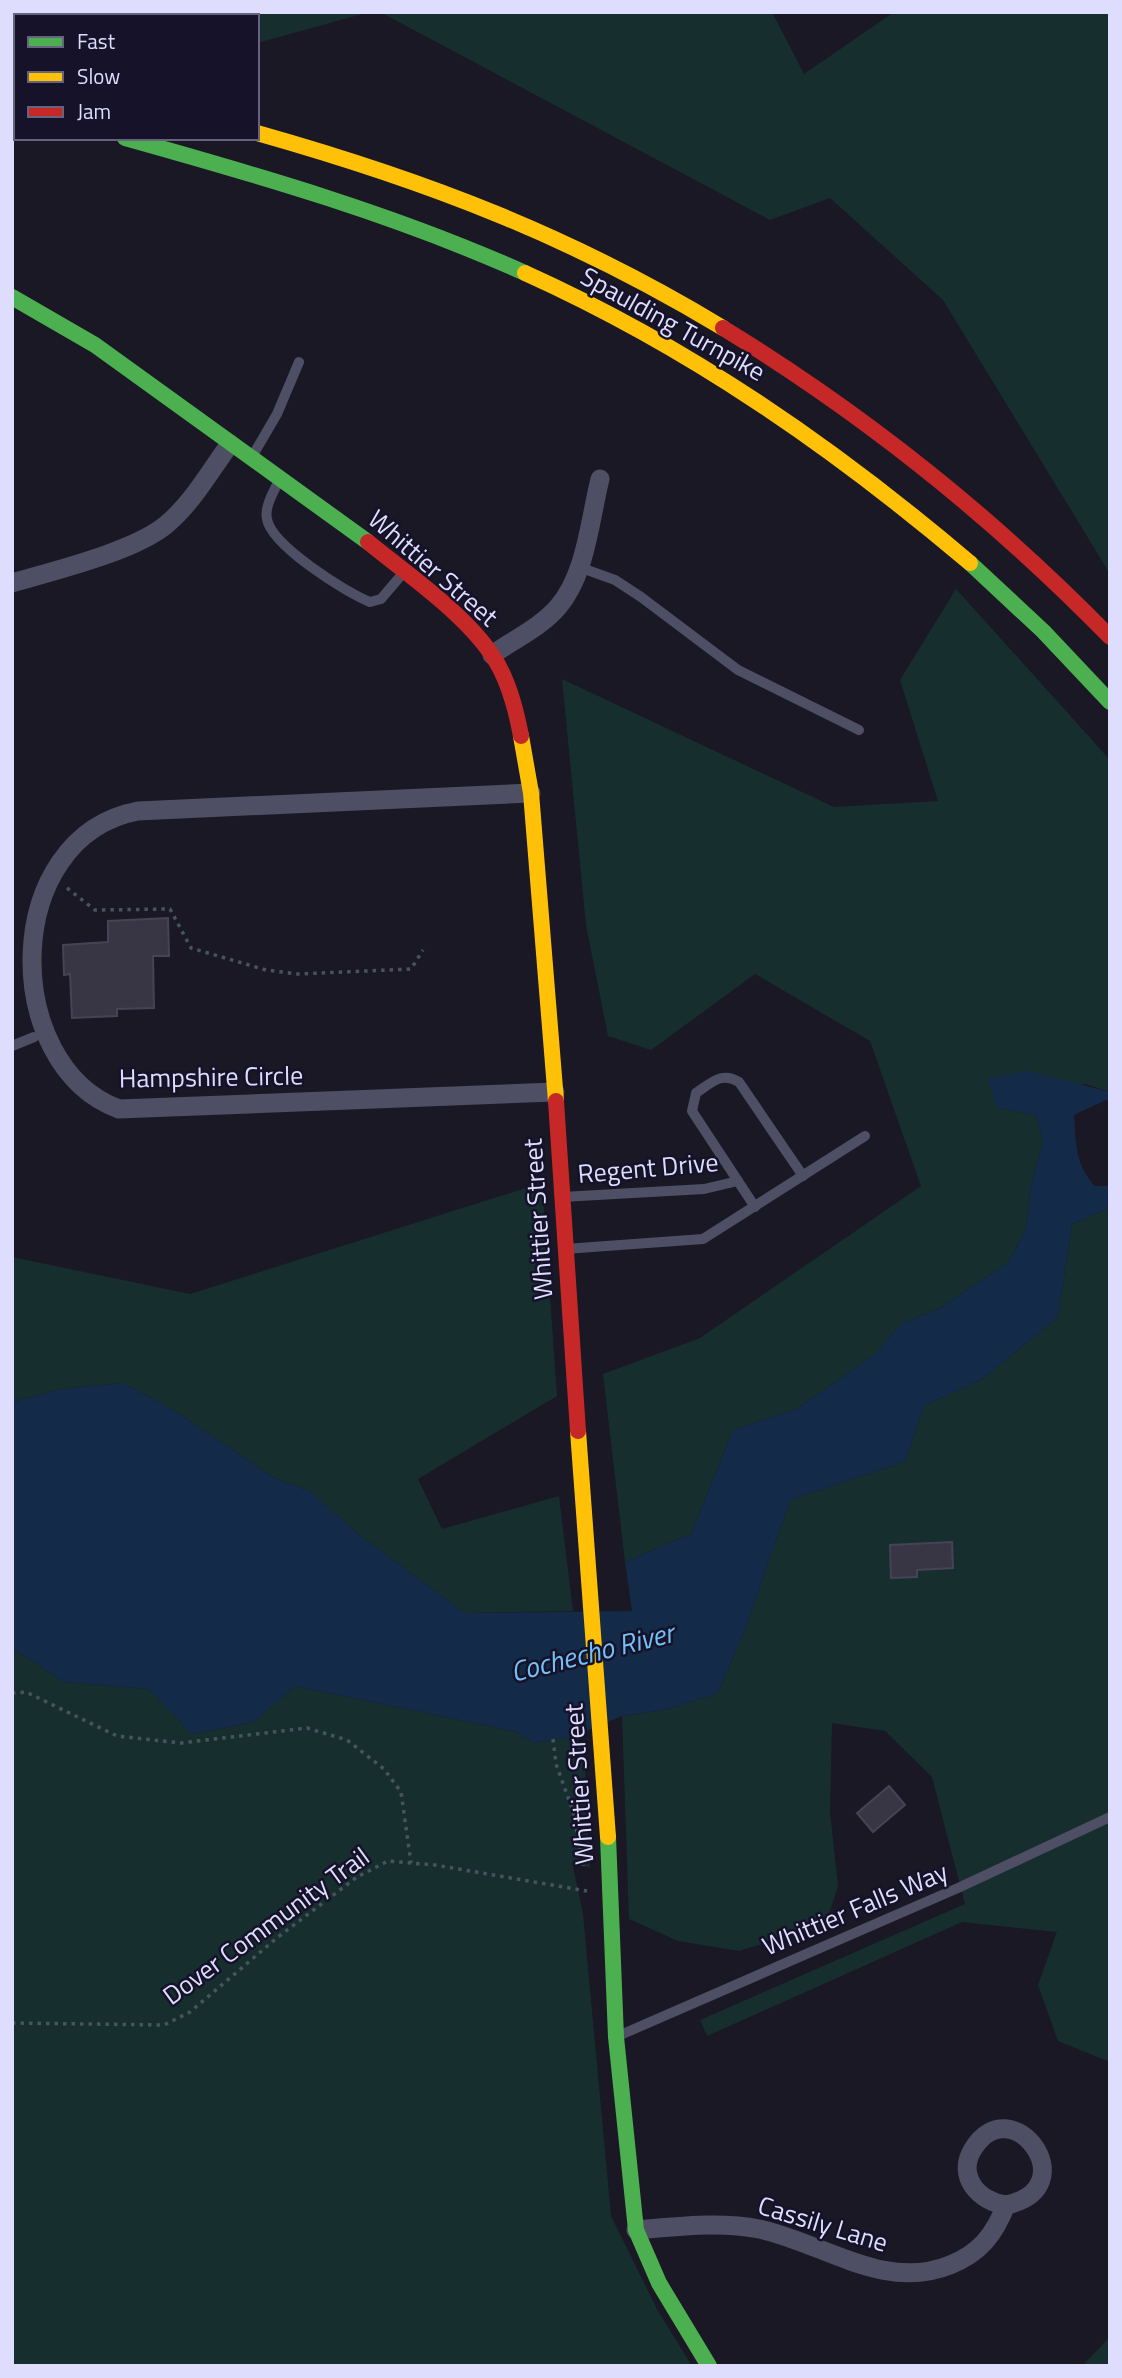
<svg xmlns="http://www.w3.org/2000/svg" width="1122" height="2378" font-family="'Titillium Web',sans-serif">
<style>
.green{fill:#162f2e}
.water{fill:#142a49}
.building{fill:#383645;stroke:#454356;stroke-width:2}
.lines{fill:none;stroke-linecap:round;stroke-linejoin:round}
.path{stroke:#475460;stroke-width:3.5;stroke-dasharray:3.5 5;stroke-linecap:butt}
.lane{stroke:#4e4e64;stroke-width:10}
.street{stroke:#4e4e64;stroke-width:19}
.fast{stroke:#4caf50;stroke-width:16}
.slow{stroke:#ffc107;stroke-width:16}
.jam{stroke:#c62828;stroke-width:16}
.labels{text-anchor:middle;stroke-width:5;stroke-linejoin:round;paint-order:stroke}
.street-label{font-size:26px;fill:#dfddfd;stroke:#15122a}
.water-label{font-size:28px;font-style:italic;fill:#72c1f6;stroke:#15122a}
</style>
<rect width="100%" height="100%" fill="#191824"/>
<g class="green">
<polygon points="94,12 370,12 257,43 257,16 105,16"/>
<polygon points="380,12 772,12 804,74 894,12 1110,12 1110,574 943,300 830,198 770,220"/>
<polygon points="956,589 1110,760 1110,1092 1085,1084 997,1108 1036,1115 1043,1143 1031,1184 1026,1229 1009,1262 939,1309 902,1323 874,1355 798,1408 733,1430 691,1534 625,1562 603,1374 700,1338 921,1186 870,1041 755,974 651,1050 608,1036 586,925 562,679 834,807 938,801 900,680"/>
<polygon points="542,1183 557,1396 418,1479 442,1529 559,1496 573,1611 465,1613 362,1537 309,1491 274,1478 175,1411 123,1383 61,1389 12,1402 12,1257 190,1294"/>
<polygon points="1110,1208 1110,2062 1058,2041 1038,1985 1057,1932 962,1922 707,2036 700,2020 965,1904 932,1777 885,1731 832,1723 830,1812 838,1886 826,1924 739,1951 678,1941 629,1919 622,1716 665,1710 718,1693 746,1627 790,1500 905,1462 924,1406 982,1379 1058,1317 1072,1224"/>
<polygon points="12,1648 64,1682 149,1689 192,1734 254,1722 295,1686 517,1732 534,1743 575,1736 584,1748 590,1868 572,1862 583,1914 611,2216 658,2311 692,2366 12,2366"/>
<polygon points="1110,2335 1110,2366 1082,2366 1107,2340"/>
</g>
<path class="water" d="M1028,1071l82,21v10l-4,-2 -32,15c2,29 1,49 21,71h15v22l-38,16 -14,93 -76,62 -58,27 -19,56 -115,38 -44,127 -28,66 -53,17 -43,6 -47,20 -41,7 -17,-11 -222,-46 -41,36 -62,12 -43,-45 -85,-7 -52,-34v-246l49,-13 62,-6 52,28 99,67 35,13 53,46 103,76 167,-2 -7,-49 66,-28 42,-104 65,-22 76,-53 28,-32 37,-14 70,-47 17,-33 5,-45 12,-41 -7,-28 -39,-7 -9,-30z"/>
<g class="building">
<polygon points="168,918 169,956 153,956 154,1008 117,1009 117,1016 72,1018 70,974 64,975 63,945 108,942 108,921"/>
<polygon points="952,1542 953,1568 917,1570 917,1577 891,1578 890,1545"/>
<polygon points="889,1786 905,1805 873,1832 857,1813"/>
</g>
<g class="lines">
<g class="path">
<polyline points="67,888 95,910 170,909 191,948 266,970 298,974 411,969 423,950"/>
<polyline points="12,1693 26,1692 117,1736 181,1743 307,1728 347,1740 384,1769 401,1792 411,1863"/>
<polyline points="553,1739 556,1764 573,1811 584,1869"/>
<polyline points="12,2023 164,2025 190,2012 278,1937 357,1877 388,1861 435,1865 587,1891"/>
</g>
<g class="lane">
<polyline points="253,455 277,414 299,362"/>
<path d="M280,478c-5,12 -16,28 -13,41 4,26 78,73 103,83l11,-3 23,-27"/>
<polyline points="579,567 615,580 641,597 738,670 859,730"/>
<polyline points="12,1046 34,1037"/>
<polyline points="562,1197 704,1189 738,1181"/>
<path d="M755,1207l-63,-96 4,-18c15,-10 26,-22 43,-11l64,94"/>
<polyline points="565,1249 703,1239 865,1136"/>
<polyline points="618,2036 958,1888 1110,1817"/>
</g>
<g class="street">
<path d="M12,583c41,-12 124,-32 155,-59 26,-22 43,-53 63,-80"/>
<path d="M492,655c21,-15 49,-28 66,-48 28,-32 32,-88 42,-128"/>
<path d="M531,793l-393,18c-138,26 -138,254 -19,298l436,-17"/>
<path d="M636,2230c40,-3 83,-9 123,-1 63,13 125,63 191,36 30,-12 44,-30 56,-60 -27,-3 -50,-29 -33,-56 38,-63 115,39 33,56"/>
</g>
<g class="fast">
<path d="M125,138c136,38 271,77 400,135"/>
<polyline points="12,297 95,345 368,542"/>
<polyline points="970,563 1043,631 1110,702"/>
<polyline points="608,1837 616,2037 636,2230 659,2283 709,2366"/>
</g>
<g class="slow">
<polyline points="12,107 16,108"/>
<path d="M257,133c170,48 314,103 466,195"/>
<path d="M525,273c164,74 308,174 445,290"/>
<polyline points="521,736 531,793 556,1101"/>
<polyline points="578,1431 608,1837"/>
</g>
<g class="jam">
<polyline points="12,66 16,67"/>
<path d="M723,328c142,87 271,190 387,309"/>
<path d="M368,542c39,32 96,71 124,113 16,23 24,54 29,81"/>
<polyline points="556,1101 578,1431"/>
</g>
</g>
<g class="labels">
<g class="street-label">
<text transform="translate(673 324) rotate(29)" y="9">Spaulding Turnpike</text>
<text transform="translate(433 568) rotate(41)" y="9">Whittier Street</text>
<text transform="translate(211 1077) rotate(-1)" y="9">Hampshire Circle</text>
<text transform="translate(648 1168) rotate(-5)" y="9">Regent Drive</text>
<text transform="translate(538 1219) rotate(-94)" y="9">Whittier Street</text>
<text transform="translate(579 1784) rotate(-94)" y="9">Whittier Street</text>
<text transform="translate(855 1909) rotate(-23)" y="9">Whittier Falls Way</text>
<text transform="translate(266 1926) rotate(-36)" y="9">Dover Community Trail</text>
<text transform="translate(823 2224) rotate(17)" y="9">Cassily Lane</text>
</g>
<g class="water-label">
<text transform="translate(592 1652) rotate(-14)" y="10">Cochecho River</text>
</g>
</g>
<rect width="1122" height="2378" fill="none" stroke="#dfddfd" stroke-width="28"/>
<rect x="14" y="14" width="245" height="126" fill="#15122a" stroke="#66637e" stroke-width="2"/>
<rect x="28" y="37" width="35" height="10" fill="#4caf50" stroke="#66637e" stroke-width="2"/>
<text x="77" y="49" font-size="21" fill="#dfddfd">Fast</text>
<rect x="28" y="72" width="35" height="10" fill="#ffc107" stroke="#66637e" stroke-width="2"/>
<text x="77" y="84" font-size="21" fill="#dfddfd">Slow</text>
<rect x="28" y="107" width="35" height="10" fill="#c62828" stroke="#66637e" stroke-width="2"/>
<text x="77" y="119" font-size="21" fill="#dfddfd">Jam</text>
</svg>
